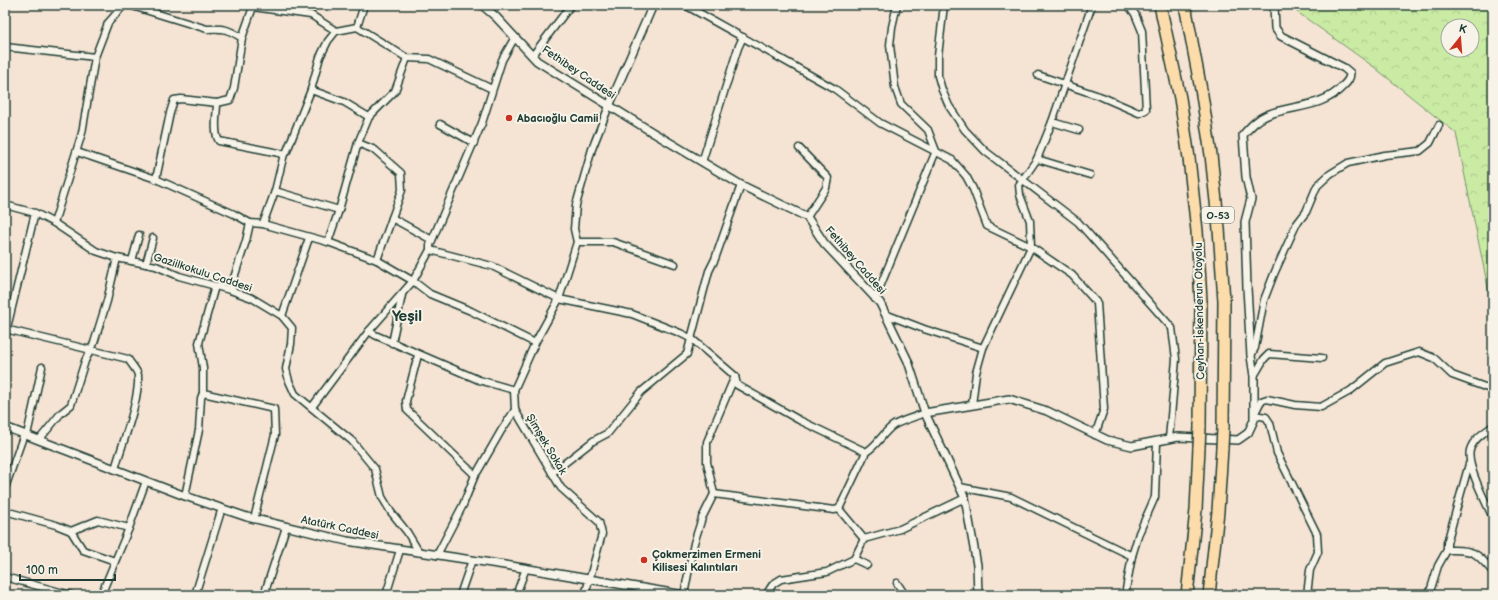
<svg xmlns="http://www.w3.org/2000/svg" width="1498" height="600" font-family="'Balsamiq Sans',sans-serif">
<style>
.forest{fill:url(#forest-crowns);stroke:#74946c;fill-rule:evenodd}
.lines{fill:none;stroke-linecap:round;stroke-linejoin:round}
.minor-casing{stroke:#1f3d34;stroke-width:9}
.tertiary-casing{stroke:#1f3d34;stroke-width:10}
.motorway-casing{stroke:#1f3d34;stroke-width:14}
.minor{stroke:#f7f3e8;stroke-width:6}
.tertiary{stroke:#f7f3e8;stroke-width:7}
.motorway{stroke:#fddcac;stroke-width:11}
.motorway-bridge-casing{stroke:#1f3d34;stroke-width:14;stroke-linecap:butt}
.motorway-bridge{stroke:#fddcac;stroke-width:11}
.poi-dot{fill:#c8321e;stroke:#f7f3e8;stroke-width:1.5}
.labels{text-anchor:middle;stroke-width:4;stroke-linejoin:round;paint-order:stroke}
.shield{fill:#f7f3e8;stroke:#60746a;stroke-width:1}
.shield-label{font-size:10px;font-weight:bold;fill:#1f3d34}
.street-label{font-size:11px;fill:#1f3d34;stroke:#f7f3e8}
.poi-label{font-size:11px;font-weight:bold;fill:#1f3d34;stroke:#f7f3e8;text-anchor:start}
.district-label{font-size:15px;font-weight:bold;fill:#1f3d34;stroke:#f7f3e8}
</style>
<defs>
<pattern id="forest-crowns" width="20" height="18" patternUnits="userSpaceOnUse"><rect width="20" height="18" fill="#caeba4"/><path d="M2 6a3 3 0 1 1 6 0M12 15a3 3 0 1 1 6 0" fill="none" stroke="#adca8e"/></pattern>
</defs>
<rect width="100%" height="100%" fill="#f5e3d3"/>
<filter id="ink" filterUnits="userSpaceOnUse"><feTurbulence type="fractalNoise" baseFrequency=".025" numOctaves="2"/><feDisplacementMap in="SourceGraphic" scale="8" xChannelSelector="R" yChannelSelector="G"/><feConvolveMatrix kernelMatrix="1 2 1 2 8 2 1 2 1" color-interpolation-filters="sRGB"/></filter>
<g filter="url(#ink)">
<path class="forest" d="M1293,5h200v307l-37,-179 -82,-66 -81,-58zM1448,26h24v24h-24z"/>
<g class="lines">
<g class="minor-casing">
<g id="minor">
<path d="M129,5l78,24c17,-1 21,0 35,9"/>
<polyline points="364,5 357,27 407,58 429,59 492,89"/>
<polyline points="685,5 835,89 880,123 952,160 966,176 973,189 987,226 1031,247 1072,275 1097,303 1104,409 1095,435"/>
<polyline points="944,5 938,56 938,76 942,90 949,106 965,130 985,151 1078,222 1172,328 1176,359 1169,439"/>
<polyline points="253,7 311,15 336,31"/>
<polyline points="489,11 492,5"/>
<polyline points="357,27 336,31 328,41 320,57 311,90 287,151 284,154 275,191 263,224 328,242 377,260 413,281 430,294 471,311 535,343"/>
<polyline points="5,47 95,57"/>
<polyline points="533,55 571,5"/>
<polyline points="1038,75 1102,97 1139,113 1146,110 1142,31 1135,14 1128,5"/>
<polyline points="311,90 344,102 369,117"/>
<path d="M217,103c0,11 -4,29 2,38l65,13"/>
<polyline points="609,106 592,149 576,205 574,229 577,242 613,242 675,264"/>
<polyline points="1052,122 1079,130"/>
<polyline points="440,124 474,143"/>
<polyline points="358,143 375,150 401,173 402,190 377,260"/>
<polyline points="799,148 828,178 826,188 807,217"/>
<polyline points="77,152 156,179 234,214 250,223 263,224"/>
<polyline points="1037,159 1090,175"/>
<polyline points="702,162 738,48 743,37"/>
<polyline points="156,179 170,113 174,100 181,99 217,103 230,100 234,88 242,38 253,7 252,5"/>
<polyline points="275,191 339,210"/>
<polyline points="5,205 35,213 54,223 96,251 117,258 156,266 179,276 230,290 252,298 282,316 292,328 291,344 286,369 289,381 295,394 352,441 375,469 382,497 391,512 407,532 419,552"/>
<polyline points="392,218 432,240"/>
<polyline points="54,223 82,133 95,57 108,23 124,5"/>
<polyline points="328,242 339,210 358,143 369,117 395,91 407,58"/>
<polyline points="577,242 559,299 535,343 514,390 515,410 561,488 599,522 602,534 585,595"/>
<polyline points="430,250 492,266 559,299 632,314 680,333 692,339 735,376 737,385 799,420 866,452"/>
<polyline points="132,261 139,235"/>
<polyline points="146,264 153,238"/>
<polyline points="230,290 246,241 250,223"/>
<polyline points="875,299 936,151 928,130 901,104 895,87 890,45 892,27 897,5"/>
<polyline points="885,314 924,329 983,348"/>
<polyline points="282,316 309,238"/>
<path d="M5,329l123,30c3,5 9,11 10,16 2,25 -16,69 -23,94"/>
<polyline points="369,331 375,335 479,380 514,390"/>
<polyline points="5,336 35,213"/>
<polyline points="392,343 402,295"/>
<polyline points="418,355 406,401 407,410 475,475"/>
<polyline points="1251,356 1255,348 1264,300 1274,274 1296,225 1306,212 1317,186 1330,174 1348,163 1385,155 1420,151 1430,143 1439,125"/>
<polyline points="1254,376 1264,359 1269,354 1322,358"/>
<polyline points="203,393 274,409 275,435 254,519"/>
<polyline points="972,405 976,373 983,348 1031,247 1030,221 1020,195 1019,185 1037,159 1052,122 1092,5"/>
<polyline points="312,407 369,331 413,281 430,250 430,245 482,123 502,60 515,37"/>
<path d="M1493,426c-8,6 -20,13 -23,24 -4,16 16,52 23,68"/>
<polyline points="27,435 42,367"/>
<polyline points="39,440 61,413 71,405 85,361 94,343 107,301 117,258"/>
<polyline points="552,473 593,441 608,433 641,392 687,354 709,271 715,259 741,185"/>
<polyline points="960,487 1011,497 1132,556 1125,595"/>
<polyline points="5,488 24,434"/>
<polyline points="714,494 834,510 839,509"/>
<polyline points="185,496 199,430 201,398 203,393 203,368 199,343 215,286"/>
<path d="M839,509l27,-57c12,-7 17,-20 28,-27 9,-5 21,-8 31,-12"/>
<polyline points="839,509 864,539"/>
<polyline points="5,511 56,525 71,531 83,550 115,561"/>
<polyline points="71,531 98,520 129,528"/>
<path d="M1447,550c27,-1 29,2 46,22"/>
<polyline points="437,555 463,505 475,475 478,471 501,431 515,410"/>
<polyline points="1132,556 1139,533 1155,497 1157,442"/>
<polyline points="854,559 867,565"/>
<polyline points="5,577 71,595"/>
<polyline points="897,583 905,595"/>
<polyline points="101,595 129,528 146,481"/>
<polyline points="195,595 222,508"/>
<polyline points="264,595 286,527"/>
<polyline points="386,595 400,550"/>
<polyline points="460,595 472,560"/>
<polyline points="516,595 526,568"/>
<polyline points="684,595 694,543 702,518 714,494 707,462 707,442 735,376"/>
<polyline points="766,595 773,584 781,579 827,572 854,559 864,539 900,529 965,498"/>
<polyline points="1307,595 1310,570 1318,552 1317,534 1277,453 1270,423 1266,417 1254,415 1261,401 1267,399 1295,405 1321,407 1350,391 1385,363 1419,352 1434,358 1452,375 1493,390"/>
<polyline points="1429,595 1438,566 1447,550 1447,543 1469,464"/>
</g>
</g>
<g class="tertiary-casing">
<g id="tertiary">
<polyline points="482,5 496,17 537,61 652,132 741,185 807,217 824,243 880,303 908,361 925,413 965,498 977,565 978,595"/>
<polyline points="609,106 653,5"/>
<path d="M925,413l84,-14 38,12 60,29 25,6 46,-9 60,3 10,-7 6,-13v-44l-3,-20 -4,-68 -2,-66 6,-23 -5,-22 -3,-42c7,-8 14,-16 24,-20 25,-10 56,-7 76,-29 4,-4 7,-7 7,-13l-6,-5 -63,-32 -6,-8 -1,-23"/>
<polyline points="5,427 185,496 247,517 347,541 511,566 684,595"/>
</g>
</g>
<g class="motorway-casing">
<g id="motorway">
<polyline points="1160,5 1180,98 1189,158 1197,231 1201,301 1200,427"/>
<polyline points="1185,5 1202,95 1211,155 1219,229 1224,301 1223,428"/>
<polyline points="1187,595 1196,510 1199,447"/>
<polyline points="1209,595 1218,511 1222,448"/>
</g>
</g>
<use href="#minor" class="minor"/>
<use href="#tertiary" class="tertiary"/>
<use href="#motorway" class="motorway"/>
<g class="motorway-bridge-casing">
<g id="motorway-bridge">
<polyline points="1199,447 1200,427"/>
<polyline points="1222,448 1223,428"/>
</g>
</g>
<use href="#motorway-bridge" class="motorway-bridge"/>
</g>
</g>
<g class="poi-dot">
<circle cx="509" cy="118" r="4"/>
<circle cx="644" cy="560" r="4"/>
</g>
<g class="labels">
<rect class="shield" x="1202" y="207" width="32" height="16" rx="3"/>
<g class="shield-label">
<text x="1218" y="219">O-53</text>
</g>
<g class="street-label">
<text transform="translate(579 72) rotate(34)" y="4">Fethibey Caddesi</text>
<text transform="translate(856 260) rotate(49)" y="4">Fethibey Caddesi</text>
<text transform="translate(203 272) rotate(18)" y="4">Gaziilkokulu Caddesi</text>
<text transform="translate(1199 311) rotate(-91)" y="4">Ceyhan-İskenderun Otoyolu</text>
<text transform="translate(547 444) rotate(59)" y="4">Şimşek Sokak</text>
<text transform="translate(340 527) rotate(12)" y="4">Atatürk Caddesi</text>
</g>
<g class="poi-label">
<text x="517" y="122">Abacıoğlu Camii</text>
<text x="652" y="558">Çokmerzimen Ermeni<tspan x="652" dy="13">Kilisesi Kalıntıları</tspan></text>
</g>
<g class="district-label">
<text x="407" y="321">Yeşil</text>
</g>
</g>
<rect width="1498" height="600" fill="none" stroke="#f7f3e8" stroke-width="20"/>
<rect x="10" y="10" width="1478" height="580" fill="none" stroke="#1f3d34" stroke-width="1.5" filter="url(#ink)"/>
<g transform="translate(1460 38) rotate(17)"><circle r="19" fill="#f7f3e8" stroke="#a1aaa0"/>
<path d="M0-3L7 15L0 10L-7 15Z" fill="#c8321e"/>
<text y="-6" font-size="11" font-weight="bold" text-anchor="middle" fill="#1f3d34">K</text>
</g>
<path d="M20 574v6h95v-6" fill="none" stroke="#1f3d34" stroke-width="2"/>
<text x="26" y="574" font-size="12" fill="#1f3d34" stroke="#f7f3e8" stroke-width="3" paint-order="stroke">100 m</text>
</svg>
